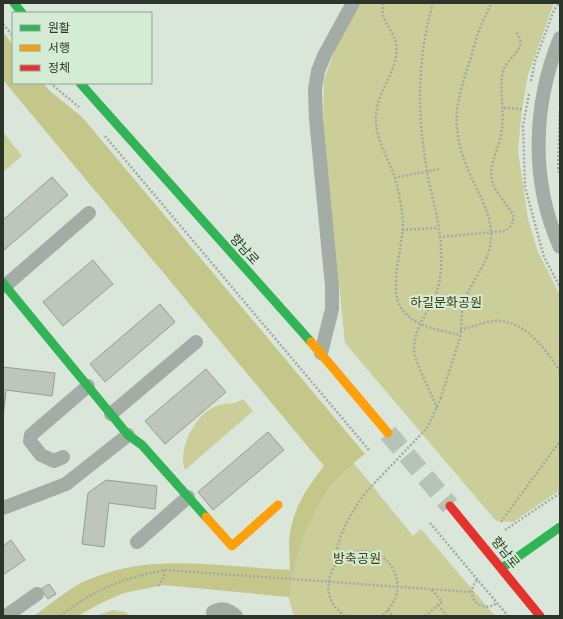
<svg xmlns="http://www.w3.org/2000/svg" width="563" height="619" font-family="'Golos Text','Noto Sans KR',sans-serif">
<style>
.green{fill:#ccce99}
.forest{fill:#c5c689}
.building{fill:#bec6bb;stroke:#969e94}
.lines{fill:none;stroke-linecap:round;stroke-linejoin:round}
.secondary-tunnel{stroke:#b6c3b6;stroke-width:19;stroke-dasharray:19 10;stroke-linecap:butt}
.path{stroke:#a3aaa4;stroke-width:2.5;stroke-dasharray:2 2;stroke-linecap:butt}
.street{stroke:#a4aca6;stroke-width:14}
.fast{stroke:#30b455;stroke-width:9}
.slow{stroke:#ff9f0a;stroke-width:9}
.jam{stroke:#e5322d;stroke-width:9}
.path-bridge{stroke:#a3aaa4;stroke-width:2.5;stroke-dasharray:2 2;stroke-linecap:butt}
.labels{text-anchor:middle;stroke-width:4;stroke-linejoin:round;paint-order:stroke}
.street-label{font-size:13px;fill:#2c352c;stroke:#d4ebd4}
.park-label{font-size:13px;fill:#3f3c11;stroke:#d4ebd4}
</style>
<rect width="100%" height="100%" fill="#d9e6d9"/>
<g class="green">
<polygon points="360,3 554,3 528,75 522,109 518,151 528,219 538,252 560,295 560,490 513,522 496,521 345,343 323,127 324,80 338,41"/>
<polygon points="3,132 22,156 3,172"/>
<path d="M243,399l10,12 -68,59c-8,-21 11,-59 34,-65 9,-2 14,0 24,-6z"/>
<path d="M353,462l60,74 8,-7 74,87h-201c-2,-6 -4,-12 -5,-18 -1,-5 1,-12 1,-18 6,-46 32,-85 63,-118z"/>
<polygon points="113,610 126,612 129,616 95,616"/>
</g>
<path class="forest" d="M3,32l10,13v38h30l7,8 32,26 283,337c-46,33 -70,88 -76,143l-125,-12 -40,8 -23,10 -23,13h-44c18,-13 36,-29 56,-37 62,-27 134,-12 200,-9 0,-9 -1,-19 -1,-28 2,-31 17,-53 35,-76l-321,-386z"/>
<g class="building">
<polygon points="52,177 68,195 3,251 3,220"/>
<polygon points="93,260 113,284 63,326 43,302"/>
<polygon points="160,304 175,322 105,382 90,364"/>
<polygon points="3,367 55,373 52,396 6,390 3,419"/>
<polygon points="206,369 226,392 165,444 145,421"/>
<polygon points="268,432 284,450 213,510 198,492"/>
<polygon points="106,480 157,486 155,509 109,503 104,547 82,544 88,493"/>
<polygon points="11,540 25,560 3,575 3,546"/>
<polygon points="49,584 56,594 48,599 41,589"/>
</g>
<g class="lines">
<polyline class="secondary-tunnel" points="388,433 450,506"/>
<g class="path">
<path d="M383,3c0,4 -1,8 0,12 3,10 11,18 13,28 4,26 -18,46 -20,71 -2,23 12,43 19,64 4,14 7,30 8,44 0,24 -14,64 -3,84 13,22 38,23 60,29"/>
<path d="M433,3c-16,55 -16,112 -6,168 4,24 14,55 14,78 1,14 0,32 -5,45 -7,17 -21,33 -22,53 -1,14 18,45 23,62"/>
<polyline points="3,24 13,36"/>
<polyline points="531,81 535,61 554,10 559,3"/>
<polyline points="50,83 79,107"/>
<polyline points="529,94 523,126 525,187 544,257 560,287"/>
<polyline points="504,108 522,109"/>
<polyline points="560,111 558,169 560,175"/>
<polyline points="105,136 369,450"/>
<polyline points="394,178 439,169"/>
<polyline points="402,230 438,228"/>
<path d="M439,237l66,-6 6,-5 3,-9c-6,-13 -19,-23 -22,-37 -4,-14 7,-31 9,-45 4,-20 -1,-39 1,-59 1,-18 29,-26 14,-44"/>
<path d="M460,330c11,-3 22,-7 33,-9 31,-3 52,28 67,50"/>
<path d="M441,398c6,-20 13,-41 19,-61 3,-12 0,-25 4,-36 9,-23 28,-41 27,-67 -1,-24 -13,-41 -22,-62 -20,-47 -13,-70 2,-115 5,-19 11,-37 21,-54"/>
<polyline points="501,522 560,441"/>
<polyline points="430,523 508,616"/>
<polyline points="505,530 560,493"/>
<path d="M340,559l-4,-3c3,-25 16,-44 30,-64"/>
<path d="M477,580c-14,16 4,35 20,23"/>
<polyline points="158,586 164,577 165,570"/>
<polyline points="438,605 447,616"/>
<polyline points="388,610 393,616"/>
<path d="M60,616c36,-27 60,-37 105,-46l306,22"/>
<path d="M345,616c-37,-25 -6,-80 34,-61 10,5 17,16 18,27 2,14 -5,26 -16,34"/>
<polyline points="425,616 442,602 431,589"/>
</g>
<g class="street">
<path d="M560,38c-27,66 -30,143 0,209"/>
<polyline points="5,286 89,213"/>
<polyline points="321,353 332,309 332,286 316,119 315,89 318,71 325,54 353,3"/>
<polyline points="111,414 196,342"/>
<polyline points="63,457 54,461 41,455 30,441 31,435 88,386"/>
<polyline points="3,508 66,484 128,435"/>
<polyline points="137,542 188,497"/>
<path d="M213,612c9,-5 15,-3 23,4"/>
<polyline points="6,616 37,594"/>
</g>
<g class="fast">
<polyline points="14,3 22,13"/>
<polyline points="80,83 311,342"/>
<polyline points="3,283 128,435 142,445 206,517"/>
<polyline points="502,568 560,527"/>
</g>
<g class="slow">
<polyline points="311,342 388,433"/>
<polyline points="206,517 232,546 278,505"/>
</g>
<polyline class="jam" points="450,506 540,616"/>
<polyline class="path-bridge" points="366,492 427,428 441,398"/>
</g>
<g class="labels">
<g class="street-label">
<text transform="translate(245 249) rotate(48)" y="5">향남로</text>
<text transform="translate(506 552) rotate(51)" y="5">향남로</text>
</g>
<g class="park-label">
<text x="446" y="307">하길문화공원</text>
<text x="357" y="563">방축공원</text>
</g>
</g>
<rect width="563" height="619" fill="none" stroke="#2c352c" stroke-width="8"/>
<rect x="12" y="12" width="140" height="72" fill="#d4ebd4" stroke="#91a291"/>
<rect x="20" y="25" width="20" height="6" fill="#30b455" stroke="#91a291"/>
<text x="48" y="32" font-size="12" fill="#2c352c">원활</text>
<rect x="20" y="45" width="20" height="6" fill="#ff9f0a" stroke="#91a291"/>
<text x="48" y="52" font-size="12" fill="#2c352c">서행</text>
<rect x="20" y="65" width="20" height="6" fill="#e5322d" stroke="#91a291"/>
<text x="48" y="72" font-size="12" fill="#2c352c">정체</text>
</svg>
